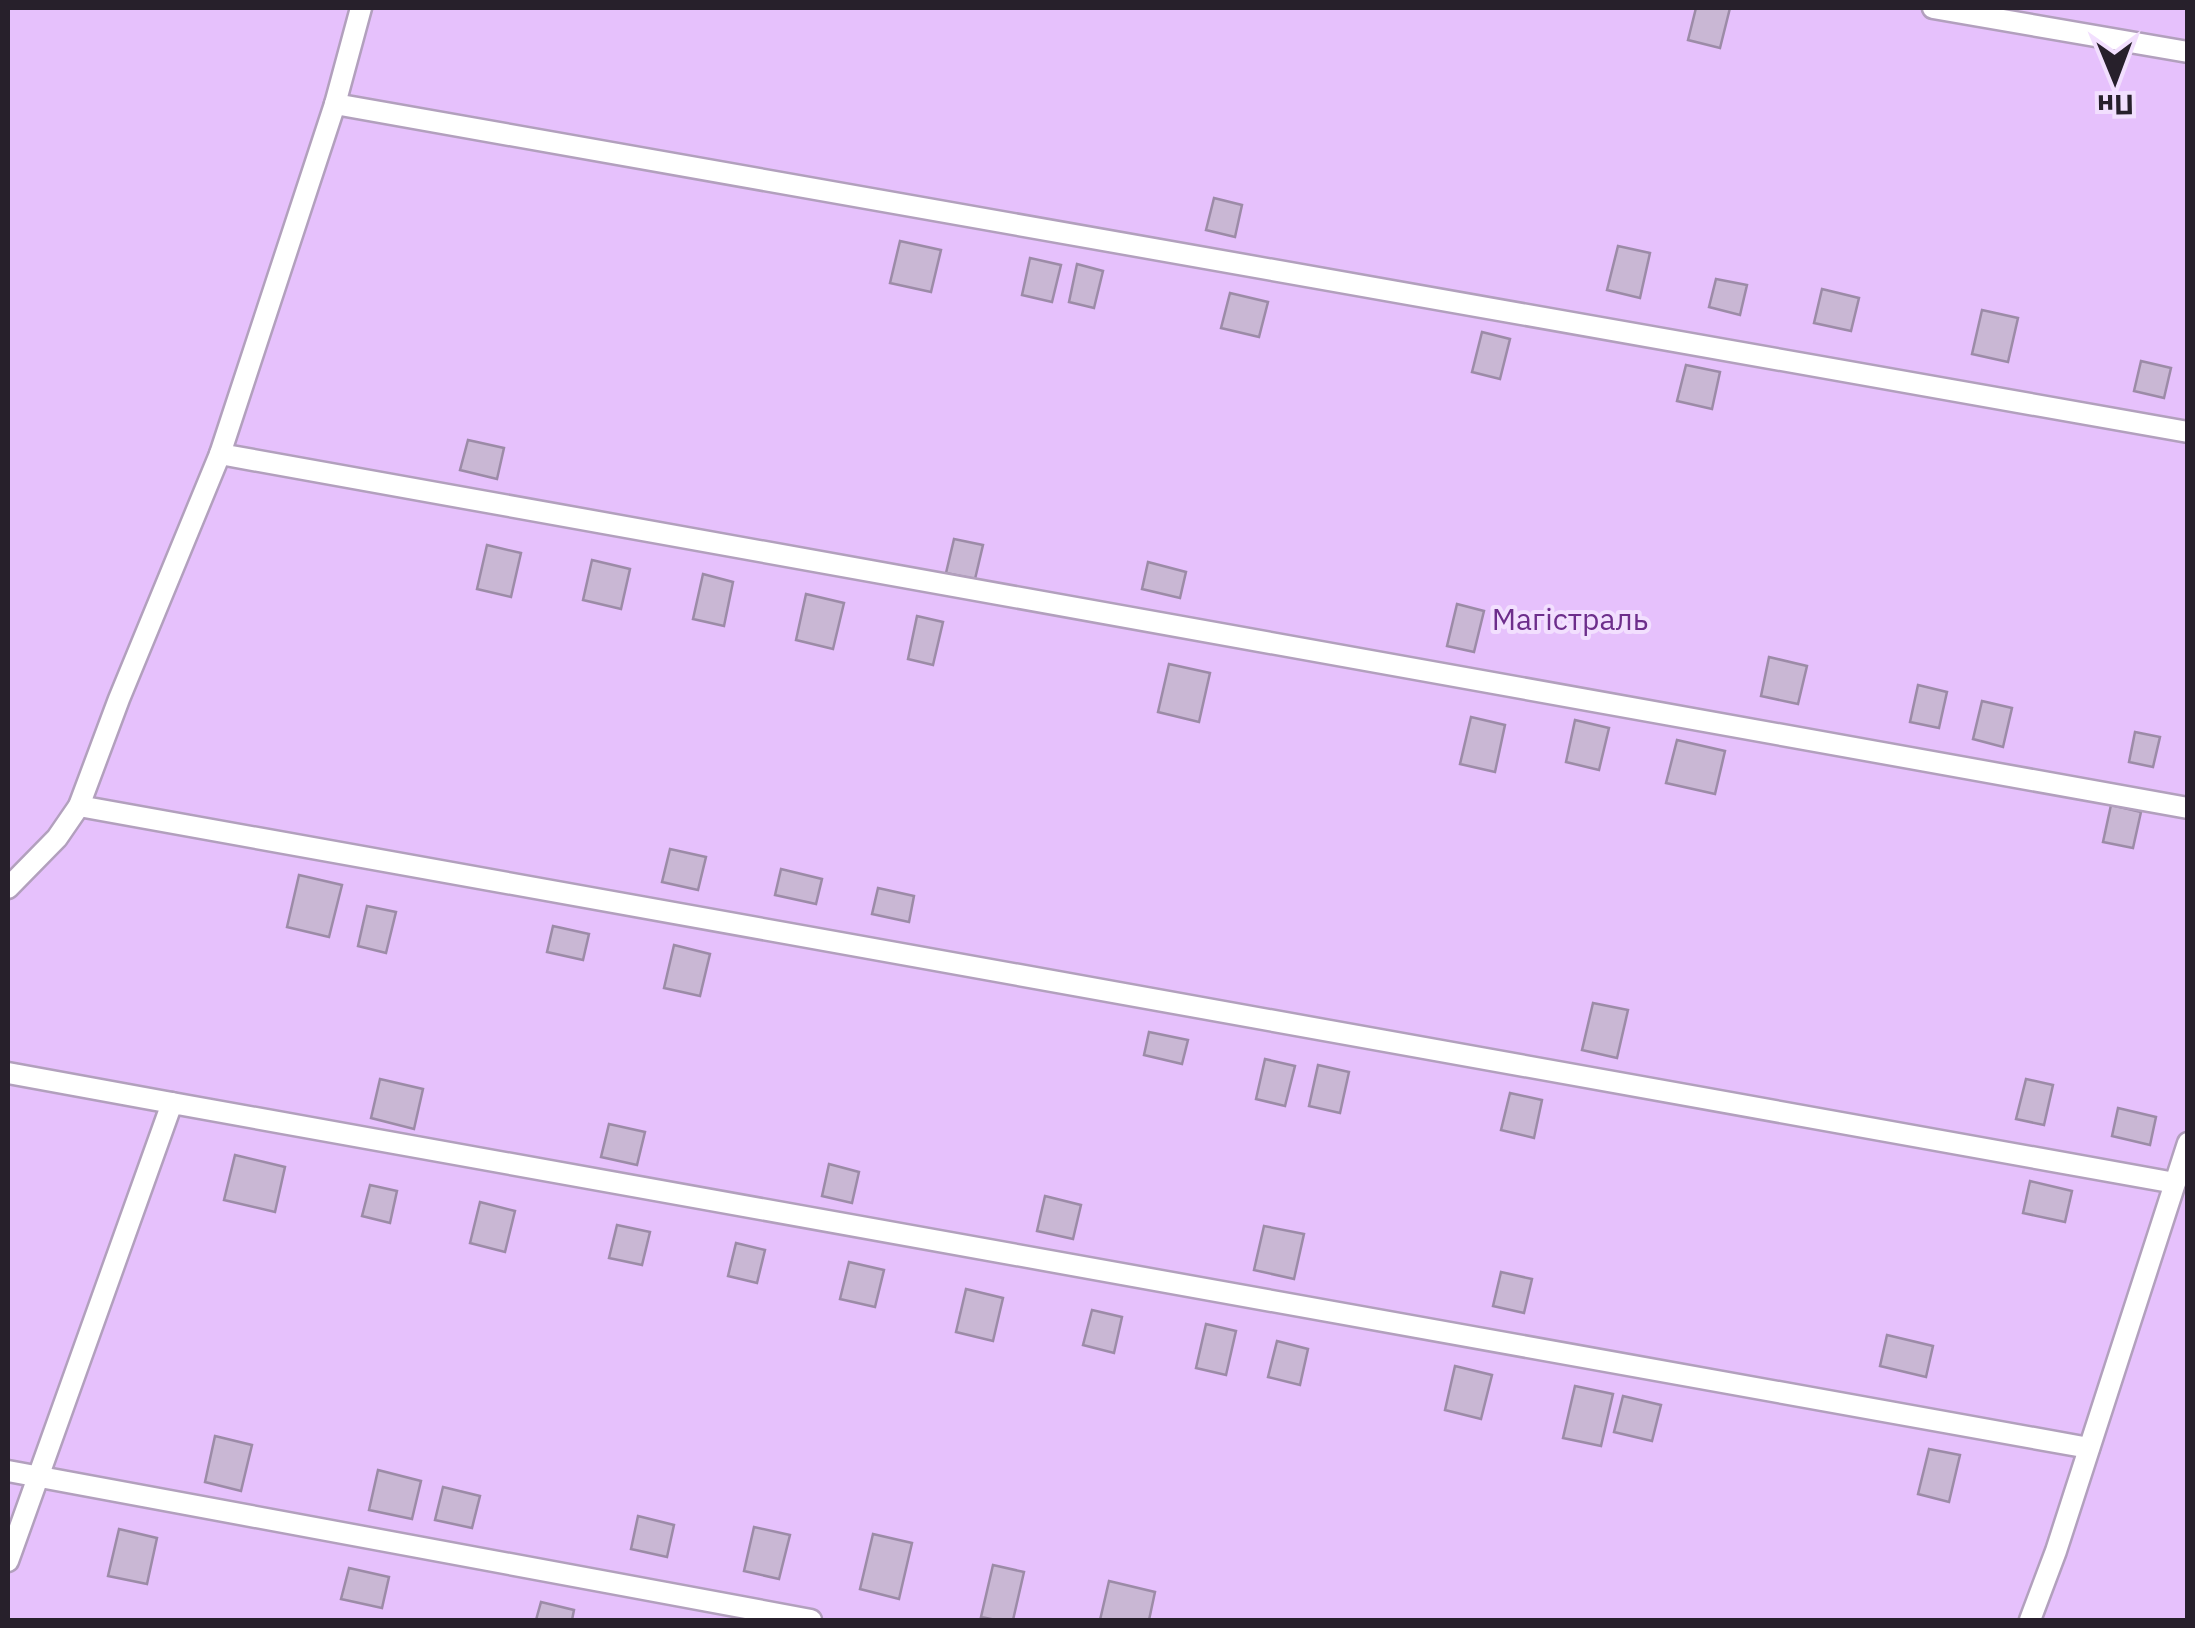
<svg xmlns="http://www.w3.org/2000/svg" width="2195" height="1628" font-family="'IBM Plex Sans',sans-serif">
<style>
.green{fill:#e6c1fc}
.building{fill:#c9b7d4;stroke:#9c8ba7;stroke-width:2.5}
.lines{fill:none;stroke-linecap:round;stroke-linejoin:round}
.service-casing{stroke:#b2a0bd;stroke-width:25}
.service{stroke:#fff;stroke-width:20}
.labels{text-anchor:middle;stroke-width:8;stroke-linejoin:round;paint-order:stroke}
.park-label{font-size:30px;fill:#6d2e8b;stroke:#f2dffe}
</style>
<rect width="100%" height="100%" fill="#f2dffe"/>
<rect class="green" x="8" y="8" width="2179" height="1612"/>
<g class="building">
<polygon points="1696,8 1730,8 1720,48 1688,40"/>
<polygon points="1214,198 1242,205 1235,237 1206,230"/>
<polygon points="900,241 941,250 931,292 890,283"/>
<polygon points="1618,246 1650,253 1640,298 1607,290"/>
<polygon points="1030,258 1061,265 1052,302 1022,295"/>
<polygon points="1077,264 1103,271 1094,308 1069,302"/>
<polygon points="1716,279 1747,285 1740,315 1709,307"/>
<polygon points="1822,289 1859,298 1851,331 1814,323"/>
<polygon points="1230,293 1268,302 1259,337 1221,328"/>
<polygon points="1982,310 2018,318 2008,362 1972,354"/>
<polygon points="1482,332 1510,339 1500,379 1472,372"/>
<polygon points="2141,361 2171,368 2164,398 2134,391"/>
<polygon points="1686,365 1720,372 1712,409 1677,401"/>
<polygon points="468,440 504,448 497,479 460,470"/>
<polygon points="954,539 983,545 975,579 946,573"/>
<polygon points="487,545 521,553 511,597 477,589"/>
<polygon points="592,560 630,569 621,609 583,600"/>
<polygon points="1148,562 1186,572 1180,598 1142,589"/>
<polygon points="703,574 733,582 724,626 693,619"/>
<polygon points="806,594 844,603 833,649 796,640"/>
<polygon points="1457,604 1484,611 1474,652 1447,646"/>
<polygon points="917,616 943,622 933,665 908,659"/>
<polygon points="1769,657 1807,666 1798,704 1761,696"/>
<polygon points="1169,664 1210,673 1199,722 1158,712"/>
<polygon points="1918,685 1947,692 1939,728 1910,722"/>
<polygon points="1982,701 2012,708 2003,747 1973,739"/>
<polygon points="1471,717 1505,725 1495,772 1460,764"/>
<polygon points="1575,720 1609,728 1599,770 1566,762"/>
<polygon points="2135,732 2160,737 2153,767 2129,762"/>
<polygon points="1677,740 1725,751 1715,794 1666,783"/>
<polygon points="2111,805 2141,812 2133,848 2103,842"/>
<polygon points="670,849 706,857 698,890 662,882"/>
<polygon points="781,869 822,879 816,904 775,895"/>
<polygon points="299,875 342,885 329,937 287,927"/>
<polygon points="878,888 914,896 909,922 872,914"/>
<polygon points="367,906 396,912 386,953 358,946"/>
<polygon points="553,926 589,934 583,960 547,952"/>
<polygon points="674,945 710,954 700,996 664,988"/>
<polygon points="1593,1003 1628,1010 1617,1058 1582,1050"/>
<polygon points="1149,1032 1188,1040 1182,1064 1144,1055"/>
<polygon points="1265,1059 1295,1066 1285,1106 1256,1099"/>
<polygon points="1318,1065 1349,1072 1340,1113 1309,1106"/>
<polygon points="380,1079 423,1089 414,1129 371,1118"/>
<polygon points="2026,1079 2053,1085 2044,1125 2016,1119"/>
<polygon points="1510,1093 1542,1100 1534,1138 1501,1130"/>
<polygon points="2118,1108 2156,1117 2150,1145 2112,1136"/>
<polygon points="609,1124 645,1132 637,1165 601,1157"/>
<polygon points="235,1155 285,1167 275,1212 224,1200"/>
<polygon points="829,1164 859,1172 852,1203 822,1196"/>
<polygon points="2030,1181 2072,1191 2065,1222 2023,1213"/>
<polygon points="370,1185 397,1191 390,1223 362,1216"/>
<polygon points="1045,1196 1081,1205 1073,1239 1037,1231"/>
<polygon points="480,1202 515,1211 505,1252 470,1243"/>
<polygon points="617,1225 650,1232 642,1265 609,1258"/>
<polygon points="1264,1226 1304,1234 1294,1279 1254,1270"/>
<polygon points="736,1243 765,1250 757,1283 728,1276"/>
<polygon points="849,1262 884,1270 875,1307 840,1299"/>
<polygon points="1501,1272 1532,1279 1524,1313 1493,1306"/>
<polygon points="966,1289 1003,1298 993,1341 956,1332"/>
<polygon points="1092,1310 1122,1317 1114,1353 1083,1345"/>
<polygon points="1206,1324 1236,1331 1226,1375 1196,1368"/>
<polygon points="1887,1335 1933,1346 1926,1377 1880,1366"/>
<polygon points="1277,1341 1308,1349 1300,1385 1268,1377"/>
<polygon points="1455,1366 1492,1375 1481,1419 1445,1410"/>
<polygon points="1575,1386 1613,1394 1601,1446 1563,1438"/>
<polygon points="1623,1396 1661,1405 1652,1441 1614,1432"/>
<polygon points="215,1436 252,1445 241,1491 205,1482"/>
<polygon points="1929,1449 1960,1455 1949,1502 1918,1494"/>
<polygon points="378,1470 421,1481 412,1519 369,1510"/>
<polygon points="443,1487 480,1496 472,1528 435,1520"/>
<polygon points="638,1516 674,1525 667,1557 631,1549"/>
<polygon points="754,1527 790,1535 779,1579 744,1571"/>
<polygon points="119,1529 157,1538 147,1584 108,1576"/>
<polygon points="873,1534 912,1543 899,1599 860,1589"/>
<polygon points="993,1565 1024,1572 1013,1620 996,1620 981,1617"/>
<polygon points="349,1568 389,1577 382,1608 341,1599"/>
<polygon points="1109,1581 1155,1592 1149,1620 1100,1620"/>
<polygon points="541,1602 574,1610 572,1620 536,1620"/>
</g>
<g class="lines">
<g class="service-casing">
<g id="service">
<polyline points="1933,8 2188,52"/>
<polyline points="335,104 2188,432"/>
<polyline points="220,454 2188,808"/>
<polyline points="79,806 2175,1183"/>
<polyline points="8,888 57,838 79,806 119,699 220,454 335,104 361,8"/>
<polyline points="8,1073 172,1103"/>
<polyline points="8,1471 811,1620"/>
<polyline points="8,1561 172,1103 2089,1448"/>
<polyline points="2030,1620 2056,1551 2188,1143"/>
</g>
</g>
<use href="#service" class="service"/>
</g>
<g class="labels">
<g class="park-label">
<text x="1570" y="630">Магістраль</text>
</g>
</g>
<rect width="2195" height="1628" fill="none" stroke="#27202b" stroke-width="20"/>
<g transform="translate(2115 80) rotate(179)" stroke="#f2dffe" stroke-width="8" paint-order="stroke">
<path d="M0-8L18 38L0 25L-18 38Z" fill="#27202b"/>
<text y="-15" font-size="28" font-weight="bold" text-anchor="middle" fill="#27202b">Пн</text>
</g>
</svg>
